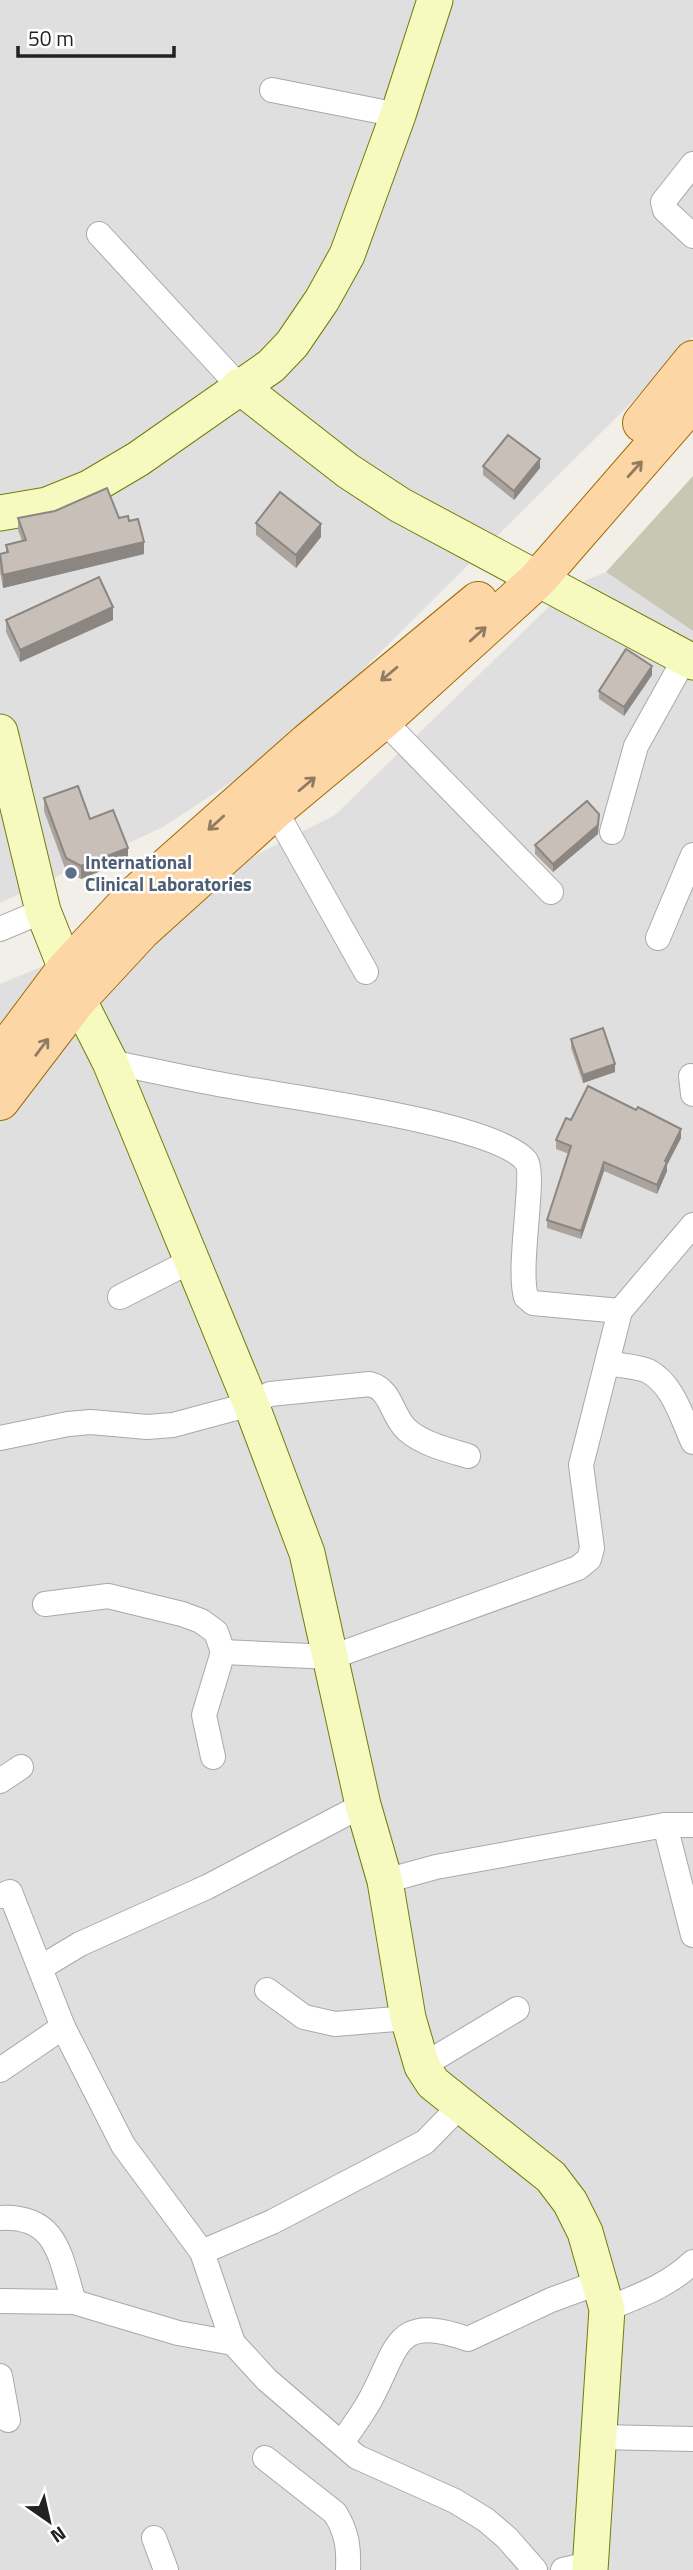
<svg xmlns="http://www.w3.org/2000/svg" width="693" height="2570" font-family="'Titillium Web',sans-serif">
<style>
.residential{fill:#e0dfdf}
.construction{fill:#c7c7b4}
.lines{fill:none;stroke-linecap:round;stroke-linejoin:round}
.street-casing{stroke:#a9a9a9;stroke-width:26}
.secondary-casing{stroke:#707d05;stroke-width:37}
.primary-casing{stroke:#a06b00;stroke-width:40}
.street{stroke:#fff;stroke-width:24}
.secondary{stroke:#f7fabf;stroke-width:35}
.primary{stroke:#fcd6a4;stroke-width:38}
.wall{fill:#aba49e}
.shaded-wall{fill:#8b8681}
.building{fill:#c7bfb8;stroke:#8b8681;stroke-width:2}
.oneway{stroke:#8f7c63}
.service-dot{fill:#5c6f8a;stroke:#fff;stroke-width:2.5}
.labels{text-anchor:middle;stroke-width:5;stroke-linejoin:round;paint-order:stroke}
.service-label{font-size:19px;font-weight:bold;fill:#4e5e75;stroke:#fff;text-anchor:start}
</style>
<rect width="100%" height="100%" fill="#f2efe9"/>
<g class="residential">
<polygon points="0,0 693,0 693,337 633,401 285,747 163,827 0,903"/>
<polygon points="606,572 693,631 693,2570 0,2570 0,984 96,944 151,908 335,815 568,588"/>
</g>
<polygon class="construction" points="693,476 693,631 606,572"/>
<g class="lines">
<g class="street-casing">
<g id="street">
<polyline points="272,90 398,115"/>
<polyline points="693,164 663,202 665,210 693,236"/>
<polyline points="99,234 239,386"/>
<polyline points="383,720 551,892"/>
<polyline points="275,810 366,972"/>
<polyline points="612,832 636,746 685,658"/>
<polyline points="0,929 43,911"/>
<polyline points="658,938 693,855"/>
<path d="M110,1062c41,8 83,18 125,25 53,10 261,36 291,74 10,13 -9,106 0,136l7,6 87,8"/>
<polyline points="691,1076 693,1094"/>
<polyline points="120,1297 191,1261"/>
<path d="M609,1363c12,3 28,3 39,8 25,13 34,47 45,71"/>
<path d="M0,1438l68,-14 23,-2 56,5 26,-2 78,-21 19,-10 100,-10c22,6 21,31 37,46 16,14 41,20 61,26"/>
<polyline points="45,1604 108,1596 182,1614 201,1621 216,1632 223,1652 332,1657 578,1568 589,1559 592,1548 581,1465 620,1311 693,1225"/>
<polyline points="213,1757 204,1715 223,1652"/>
<polyline points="0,1781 21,1767"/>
<polyline points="665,1825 693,1935"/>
<polyline points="385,1881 436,1867 665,1825 693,1825"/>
<polyline points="0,1896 10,1892 63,2027 123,2145 202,2252 272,2222 425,2142 461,2105"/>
<polyline points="40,1968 80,1944 207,1887 363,1805"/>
<polyline points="267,1990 304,2017 335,2024 408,2018"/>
<polyline points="422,2066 517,2009"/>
<polyline points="0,2070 63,2027"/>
<path d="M0,2218c58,-3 60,39 74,84l-74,-1"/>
<polyline points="202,2252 233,2343 267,2380 357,2457 455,2501 486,2520 507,2538 535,2570"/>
<polyline points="74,2302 178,2333 233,2343"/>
<path d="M607,2309c31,-13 61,-23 86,-47"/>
<polyline points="0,2376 8,2420"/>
<polyline points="598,2437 693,2439"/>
<path d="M342,2443c9,-14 19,-27 27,-41 30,-54 24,-89 99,-63l83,-39 49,-18"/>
<path d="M265,2458l70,55c12,19 14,35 13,57"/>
<polyline points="154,2538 166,2570"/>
<polyline points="563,2570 589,2564"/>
</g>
</g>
<g class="secondary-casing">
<g id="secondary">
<polyline points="239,386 348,471 400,505 693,662"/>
<polyline points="0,513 47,505 89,488 138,459 271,366 292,344 322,300 347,255 398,115 435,0"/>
<polyline points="0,732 43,911 78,999 110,1062 251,1404 307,1553 363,1805 385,1881 408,2018 422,2066 433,2083 551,2177 570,2202 585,2232 607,2309 590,2570"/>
</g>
</g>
<g class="primary-casing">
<g id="primary">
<polyline points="642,423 693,360"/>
<polyline points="0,1057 66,969 133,897 308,742 478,601"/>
<polyline points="0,1101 78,999 141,931 275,810 383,720 538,579 693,401"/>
</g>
</g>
<use href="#street" class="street"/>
<use href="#secondary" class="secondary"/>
<use href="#primary" class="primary"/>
</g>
<g class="wall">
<polygon points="483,466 540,468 514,500 483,475"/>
<polygon points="18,518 119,518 129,521 144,554 3,588 0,572 0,554 6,553 6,545 22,541 18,530"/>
<polygon points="256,523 321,537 296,568 256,535"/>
<polygon points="6,620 113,620 20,662 6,632"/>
<polygon points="652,675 624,716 599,699 599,691"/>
<polygon points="44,798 90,819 128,860 81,879 66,871 44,811"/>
<polygon points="599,823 598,834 553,872 535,854 535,845"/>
<polygon points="571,1039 615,1072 583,1083 571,1048"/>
<polygon points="571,1120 681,1138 667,1165 667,1171 657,1194 604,1171 581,1239 547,1228 547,1220 569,1154 556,1149 556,1140"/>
</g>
<g class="shaded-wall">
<polygon points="540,459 540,468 514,500 514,491"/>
<polygon points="321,524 321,537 296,568 296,555"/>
<polygon points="144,542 144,554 3,588 3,575"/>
<polygon points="113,607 113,620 20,662 20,650"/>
<polygon points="652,666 652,675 624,716 624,707"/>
<polygon points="599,814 598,834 553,872 553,864"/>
<polygon points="128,848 128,860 81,879 81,866"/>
<polygon points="615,1064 615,1072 583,1083 583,1075"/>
<polygon points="681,1129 681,1138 667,1165 667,1171 657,1194 657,1185 665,1161"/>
<polygon points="604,1162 604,1171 581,1239 581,1231"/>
</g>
<g class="building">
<polygon points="508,435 540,459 514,491 483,466"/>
<polygon points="107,488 119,518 128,516 129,521 138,519 144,542 3,575 0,554 8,552 6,545 26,540 18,518 55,511"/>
<polygon points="280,492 321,524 296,555 256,523"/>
<polygon points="99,577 113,607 20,650 6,620"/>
<polygon points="626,649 652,666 624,707 599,691"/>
<polygon points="78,786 90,819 113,810 128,848 81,866 66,858 44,798"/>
<polygon points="587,801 599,814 598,825 553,864 535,845"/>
<polygon points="603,1028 615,1064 583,1075 571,1039"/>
<polygon points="588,1086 636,1110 638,1107 681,1129 665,1161 667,1162 657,1185 604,1162 581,1231 547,1220 571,1146 556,1140 566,1118 571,1120"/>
</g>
<defs><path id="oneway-shaft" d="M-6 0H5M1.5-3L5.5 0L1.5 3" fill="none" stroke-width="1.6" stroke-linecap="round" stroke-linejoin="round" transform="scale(1.75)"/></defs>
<g class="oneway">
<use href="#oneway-shaft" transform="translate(635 469) rotate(-48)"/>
<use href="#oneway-shaft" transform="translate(478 634) rotate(-42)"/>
<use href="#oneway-shaft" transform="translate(389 674) rotate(140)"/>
<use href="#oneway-shaft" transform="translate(307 784) rotate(-40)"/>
<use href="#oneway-shaft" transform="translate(216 823) rotate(138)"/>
<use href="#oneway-shaft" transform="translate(42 1047) rotate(-53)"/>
</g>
<circle class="service-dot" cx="71" cy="873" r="7"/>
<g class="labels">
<g class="service-label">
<text x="85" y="869">International<tspan x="85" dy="22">Clinical Laboratories</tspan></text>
</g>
</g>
<g transform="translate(49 2521) rotate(146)" stroke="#ffffff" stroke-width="5" paint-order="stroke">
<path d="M0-5L12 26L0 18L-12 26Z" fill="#222222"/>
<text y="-10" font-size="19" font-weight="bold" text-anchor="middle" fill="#222222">N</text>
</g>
<path d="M18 46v10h156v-10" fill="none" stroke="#222222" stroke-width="3.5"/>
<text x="28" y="46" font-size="21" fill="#222222" stroke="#ffffff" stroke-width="5" paint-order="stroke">50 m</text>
</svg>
